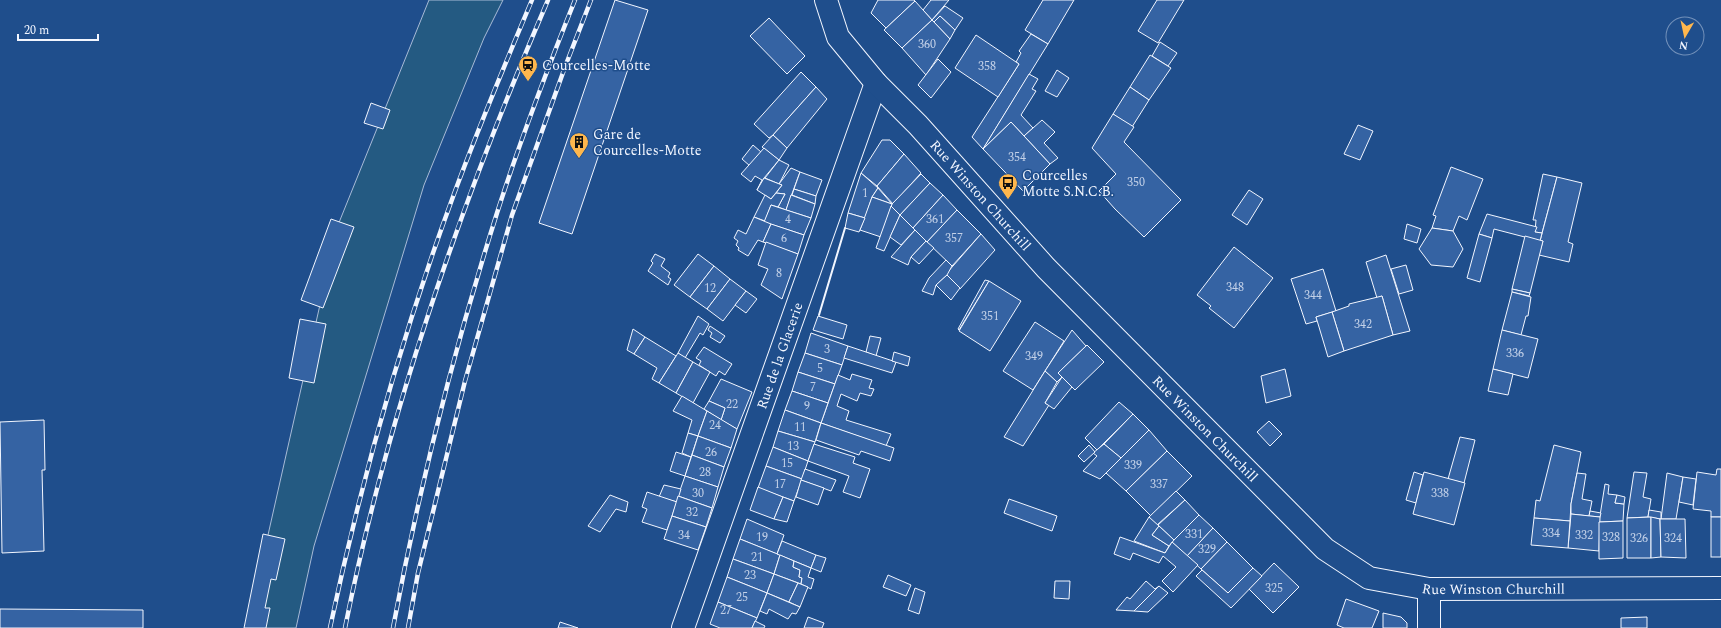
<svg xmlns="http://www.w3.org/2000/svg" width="1721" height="628" font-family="Spectral,serif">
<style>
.green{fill:#245a82;stroke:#a8bbd7}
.building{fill:#3563a3;stroke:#f2f6ff}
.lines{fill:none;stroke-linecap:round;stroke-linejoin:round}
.minor-casing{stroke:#f2f6ff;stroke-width:24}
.secondary-casing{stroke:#f2f6ff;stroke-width:24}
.minor{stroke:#1f4e8c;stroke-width:22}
.secondary{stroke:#1f4e8c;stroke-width:22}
.rail-casing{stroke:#f2f6ff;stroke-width:4.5}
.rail{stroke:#1f4e8c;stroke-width:3;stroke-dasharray:9;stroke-linecap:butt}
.wall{stroke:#f2f6ff;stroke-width:2}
.labels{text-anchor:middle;stroke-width:3;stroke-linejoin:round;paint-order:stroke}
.number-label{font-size:12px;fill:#c3d1e8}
.poi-label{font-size:14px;fill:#f2f6ff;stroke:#1f4e8c;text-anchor:start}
.street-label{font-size:14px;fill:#f2f6ff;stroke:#1f4e8c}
</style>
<rect width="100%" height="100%" fill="#1f4e8c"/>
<polygon class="green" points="429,0 503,0 484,38 424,185 314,546 296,628 247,628 338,225"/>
<g class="building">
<polygon points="615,0 648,10 572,234 539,223"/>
<polygon points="878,0 914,0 915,1 886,28 871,13"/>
<polygon points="931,0 949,0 932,20 923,10"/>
<polygon points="1043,0 1074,0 1048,44 1025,30"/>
<polygon points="1157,0 1184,0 1158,43 1138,31"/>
<polygon points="915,1 932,20 902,48 884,30"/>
<polygon points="945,6 963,18 955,30 940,16 934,22 932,20"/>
<polygon points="940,16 955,30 950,39 934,22"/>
<polygon points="769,18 805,56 787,74 750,36"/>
<polygon points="932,20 950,39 926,75 902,48"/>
<polygon points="1031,34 1048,44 983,149 972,137 1019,64 1016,62 1021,53 1019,51"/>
<polygon points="976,35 1019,64 998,97 955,68"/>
<polygon points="1160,42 1177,53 1168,66 1152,56"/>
<polygon points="1150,55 1171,68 1149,100 1130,87"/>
<polygon points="938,59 951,72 931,98 918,85"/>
<polygon points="1057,70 1069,78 1057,97 1045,91"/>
<polygon points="801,72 816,87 773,135 769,138 754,124"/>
<polygon points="1029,74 1038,79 1032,89 1036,91 1021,115 1033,128 1024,136 1011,122 983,149"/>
<polygon points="816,87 827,99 787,148 773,135"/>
<polygon points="1130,87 1149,100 1132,127 1113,114"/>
<polygon points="371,103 390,110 383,129 364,123"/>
<polygon points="1113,114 1134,127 1124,142 1181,200 1144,237 1115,209 1099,191 1116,174 1092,148"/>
<polygon points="1042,120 1055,132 1044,143 1058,158 1050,164 1024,136"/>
<polygon points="1011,122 1050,164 1023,191 983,149"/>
<polygon points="1358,125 1373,131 1360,160 1344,154"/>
<polygon points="773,135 787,148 779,160 762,147"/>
<polygon points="882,140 890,140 904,154 877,186 861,173"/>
<polygon points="753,145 761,152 750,166 742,159"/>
<polygon points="764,148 779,160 764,178 757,190 762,180 755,176 751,182 741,174"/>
<polygon points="904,154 921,173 893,204 877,186"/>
<polygon points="779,160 789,165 779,184 765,178"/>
<polygon points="1451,167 1483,179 1467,220 1459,216 1453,231 1432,228 1436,216 1433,215"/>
<polygon points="791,168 800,172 786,210 778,207 785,194 776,193 782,185 779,184"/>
<polygon points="800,172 822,180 816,196 794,189"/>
<polygon points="861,173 878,188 872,197 865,218 848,213"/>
<polygon points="921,174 930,183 900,215 891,206 892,204"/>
<polygon points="1543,174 1557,177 1542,233 1535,232 1536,220 1533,220"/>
<polygon points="1557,177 1582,183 1568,242 1573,244 1569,262 1539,255 1543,241 1540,241"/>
<polygon points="764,178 782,185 771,199 757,190"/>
<polygon points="930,183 943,195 913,228 900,215"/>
<polygon points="878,188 892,204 872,197"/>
<polygon points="794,189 816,196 815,204 792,195"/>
<polygon points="1249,190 1263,199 1247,225 1232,215"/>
<polygon points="776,193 785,194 778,207 771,205 765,221 754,217 765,195 771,199"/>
<polygon points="791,195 815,204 811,218 786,210"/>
<polygon points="943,195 957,210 927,242 913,228"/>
<polygon points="872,197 892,204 881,237 860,230"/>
<polygon points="771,205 811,218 804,235 764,222"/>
<polygon points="891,206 900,215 884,251 876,248"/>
<polygon points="957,210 981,234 952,266 927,242"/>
<polygon points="848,213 865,218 859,232 845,228"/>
<polygon points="1487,214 1537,227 1535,232 1542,233 1540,241 1494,229 1492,238 1479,234"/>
<polygon points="900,215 915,230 901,245 890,237"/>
<polygon points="754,217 771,224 763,242 758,240 748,256 738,250 739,248 736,245 738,241 734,238 738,230 746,234"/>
<polygon points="331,219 354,227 323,308 301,300"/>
<polygon points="771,224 804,235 798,254 763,242"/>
<polygon points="1407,224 1421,229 1417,243 1404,239"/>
<polygon points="1432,228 1453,231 1463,249 1453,267 1431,265 1419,249"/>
<polygon points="915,230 926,241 911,257 908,265 891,257"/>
<polygon points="981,234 995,250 960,289 946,274"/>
<polygon points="1479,234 1492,238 1480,282 1467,278"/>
<polygon points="1525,236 1543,241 1530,293 1512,289"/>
<polygon points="926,241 934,248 919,264 911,257"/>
<polygon points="766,242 798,254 782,299 761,285 768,269 758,265"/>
<polygon points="1234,247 1273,278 1234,328 1209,308 1211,306 1197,295"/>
<polygon points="655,254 665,259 661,266 670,273 668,277 671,279 668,285 648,271 653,263 651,261"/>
<polygon points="698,254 714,266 690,297 674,285"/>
<polygon points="1386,255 1410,331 1393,335 1382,296 1377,298 1366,262"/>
<polygon points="946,260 952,266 947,275 936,285 933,295 922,291 929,278"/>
<polygon points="1406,265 1413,290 1399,294 1391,269"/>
<polygon points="714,266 730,279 707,309 690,297"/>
<polygon points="1323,269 1336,311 1316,317 1317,321 1306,324 1291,279"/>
<polygon points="947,275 960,288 951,300 936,285"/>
<polygon points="730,279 746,291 723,321 707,309"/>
<polygon points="985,280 989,281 959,330 958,329"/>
<polygon points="989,281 1021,301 990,351 959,331"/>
<polygon points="1512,289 1530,293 1529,296 1512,292"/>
<polygon points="746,291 757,299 746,313 735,305"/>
<polygon points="1512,292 1531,297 1528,316 1526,316 1521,335 1502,330"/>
<polygon points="1382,296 1393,335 1344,351 1332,312 1349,306 1349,304"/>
<polygon points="1332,312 1344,351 1328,357 1316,317"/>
<polygon points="698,316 709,324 703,335 700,333 685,358 678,353"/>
<polygon points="818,316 847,325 843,339 813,330"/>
<polygon points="300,319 326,324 314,383 289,378"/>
<polygon points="1035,322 1064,341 1033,390 1003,371"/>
<polygon points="710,326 725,336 720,343 710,337 712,333 708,330"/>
<polygon points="633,329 645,337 634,354 627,350"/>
<polygon points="1072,330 1086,346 1058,373 1062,377 1057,382 1045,371"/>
<polygon points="1502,330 1538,339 1528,378 1493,369"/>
<polygon points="811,333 848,346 842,365 805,353"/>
<polygon points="870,336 881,338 876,356 866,352"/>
<polygon points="645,337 676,356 659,383 652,379 657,368 634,354"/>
<polygon points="1087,345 1104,362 1075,390 1058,373"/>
<polygon points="848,346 896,362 892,373 844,358"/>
<polygon points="704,347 732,364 725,375 719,371 716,376 699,365 701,361 696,358"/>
<polygon points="894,352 910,357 908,366 892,361"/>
<polygon points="678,353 693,362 676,393 659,383"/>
<polygon points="805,353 842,365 835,384 798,372"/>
<polygon points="693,362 710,372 693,403 676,393"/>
<polygon points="1285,369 1291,396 1266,403 1261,376"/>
<polygon points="1493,369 1513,374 1508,395 1488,391"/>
<polygon points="1045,371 1057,382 1045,403 1049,405 1023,446 1004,437"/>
<polygon points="798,372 835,384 828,403 792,391"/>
<polygon points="852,374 872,380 869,388 874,389 871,396 860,393 857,401 841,394 837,406 849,411 846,420 891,434 886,446 821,423 838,375 850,380"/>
<polygon points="1062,377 1072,387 1054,409 1045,403"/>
<polygon points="721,379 752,392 737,429 721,420 725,408 709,401"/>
<polygon points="792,391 828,403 821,423 785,410"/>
<polygon points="682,396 707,411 698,436 688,433 692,420 673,411"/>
<polygon points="709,401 725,408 721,420 704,409"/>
<polygon points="1119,402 1133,414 1097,450 1085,438"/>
<polygon points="785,410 821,423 815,442 778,431"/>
<polygon points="707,411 737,429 731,448 698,436"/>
<polygon points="1133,414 1149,430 1121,458 1104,444"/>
<polygon points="44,420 45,470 42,470 44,551 2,553 0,422"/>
<polygon points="1269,421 1282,434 1270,446 1257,432"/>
<polygon points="821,423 894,448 890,461 861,451 859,455 816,440"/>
<polygon points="1149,430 1167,451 1126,491 1106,473"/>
<polygon points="778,431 815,442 808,461 773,447"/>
<polygon points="688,433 698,436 691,457 682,453"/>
<polygon points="698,436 731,448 724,467 692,455"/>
<polygon points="1460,437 1475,440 1464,483 1448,479"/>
<polygon points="814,444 855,457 853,463 870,469 860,498 843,492 849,476 808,461"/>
<polygon points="1104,444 1121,458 1100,479 1083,471 1097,456 1093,453"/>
<polygon points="1089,445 1095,452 1084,462 1078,456"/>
<polygon points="1554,445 1581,452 1571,504 1570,521 1534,518 1536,500 1540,501"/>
<polygon points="773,447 808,461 802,479 766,466"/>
<polygon points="1167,451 1192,476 1151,516 1126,491"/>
<polygon points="676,452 691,457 685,476 670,471"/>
<polygon points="692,455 724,467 718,487 685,476"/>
<polygon points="766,466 802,479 794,501 758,488"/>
<polygon points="805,469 836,480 831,491 801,480"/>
<polygon points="1717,469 1721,469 1721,517 1711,517 1711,511 1693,509 1697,472 1716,475"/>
<polygon points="1414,472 1423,475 1416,503 1406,500"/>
<polygon points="1424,472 1465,483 1454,525 1413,514"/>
<polygon points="1634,472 1647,473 1643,497 1651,499 1648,517 1627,518"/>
<polygon points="1577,473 1586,474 1582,499 1592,501 1589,516 1571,514 1571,504"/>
<polygon points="1667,473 1683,477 1676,519 1661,519"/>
<polygon points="685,476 718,487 712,508 678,496"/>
<polygon points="1683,477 1696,479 1693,505 1679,502"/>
<polygon points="801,480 824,488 818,505 796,497"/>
<polygon points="1605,484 1609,485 1608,494 1617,495 1615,503 1624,504 1623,521 1599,522"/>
<polygon points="664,485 681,489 677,502 659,497"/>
<polygon points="758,487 783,497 774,519 750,510"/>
<polygon points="1176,491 1185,500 1157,525 1149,517"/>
<polygon points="647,492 677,502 667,530 642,522 647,509 642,507"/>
<polygon points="610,495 628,502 626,512 616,509 600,532 588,526"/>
<polygon points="1617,495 1625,497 1624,504 1615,503"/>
<polygon points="678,496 712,508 706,527 672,516"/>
<polygon points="783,497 794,501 787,522 774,519"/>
<polygon points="1009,499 1057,516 1052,531 1004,513"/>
<polygon points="1185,500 1199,515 1174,540 1158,525"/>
<polygon points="1649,510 1661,512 1661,519 1648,517"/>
<polygon points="1590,511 1601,513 1600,517 1589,516"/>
<polygon points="1571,514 1600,517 1599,551 1568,548"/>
<polygon points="1199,515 1213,528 1187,556 1172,542"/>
<polygon points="672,516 706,527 698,550 664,539"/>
<polygon points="1149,517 1159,526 1152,535 1169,546 1165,553 1134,541"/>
<polygon points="1651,517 1651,558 1627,558 1627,518"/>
<polygon points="1651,517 1660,519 1661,557 1651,558"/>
<rect x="1711" y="517" width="10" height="40"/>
<polygon points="1534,518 1570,521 1568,548 1531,545"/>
<polygon points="747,519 784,535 777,554 740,539"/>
<polygon points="1660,519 1685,519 1686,558 1661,557"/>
<polygon points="1623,521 1623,558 1599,559 1599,522"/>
<polygon points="1159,526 1174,540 1169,546 1152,535"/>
<polygon points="1213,528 1227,542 1201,569 1187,556"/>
<polygon points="263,534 285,539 276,580 271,579 265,608 270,608 266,628 244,628"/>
<polygon points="1120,537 1165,553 1172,542 1198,565 1173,592 1162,581 1176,567 1163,556 1159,563 1133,553 1130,560 1114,554"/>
<polygon points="740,539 780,555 774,574 733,559"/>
<polygon points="782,541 816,555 811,568 777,554"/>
<polygon points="1227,542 1253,568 1228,593 1201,569"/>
<polygon points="780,555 794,561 793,567 800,570 799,577 802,578 801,584 774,574"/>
<polygon points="816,555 826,558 821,572 811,568"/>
<polygon points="733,559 774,574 767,593 727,577"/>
<polygon points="794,561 811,568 808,577 814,579 811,589 801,584 802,578 799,577 800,570 793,567"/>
<polygon points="1274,563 1299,587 1273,613 1249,589"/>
<polygon points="1253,568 1262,576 1231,608 1196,576 1202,570 1228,593"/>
<polygon points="774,574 798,583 789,602 767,593"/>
<polygon points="888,575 911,585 906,596 883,587"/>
<polygon points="727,577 767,593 757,618 718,602"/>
<polygon points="1055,581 1070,581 1069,599 1054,598"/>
<polygon points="1146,581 1155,589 1159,586 1134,611 1116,610 1127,597 1130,599"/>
<polygon points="798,583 808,587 800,607 789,602"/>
<polygon points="1159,586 1168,593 1148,612 1134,611"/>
<polygon points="915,588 925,592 919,614 908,610"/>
<polygon points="767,593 800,607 796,614 792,613 788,619 769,609 767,614 760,611"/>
<polygon points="1346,599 1379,611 1372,628 1344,628 1337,625"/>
<polygon points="718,602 757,618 752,628 720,628 710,624"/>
<polygon points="0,609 143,610 143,628 0,628"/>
<polygon points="1383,613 1401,617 1407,623 1407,628 1383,628"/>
<polygon points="808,617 824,623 822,628 804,628"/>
<polygon points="1647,617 1647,628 1621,628 1621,618"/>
<polygon points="755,621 765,626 764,628 752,628"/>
<polygon points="560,622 578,628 558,628"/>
</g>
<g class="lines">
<g class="minor-casing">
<g id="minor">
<path id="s1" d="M683,628l193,-545"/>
<polyline points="1429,628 1429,589"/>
</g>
</g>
<g class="secondary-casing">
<g id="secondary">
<path id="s2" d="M826,0l12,37 38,46 42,42 128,143 279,281 44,29 60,11 292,-1"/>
</g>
</g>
<use href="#minor" class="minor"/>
<use href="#secondary" class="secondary"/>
<g class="rail-casing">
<g id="rail">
<path d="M330,628c31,-147 72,-293 124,-434 24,-65 51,-130 78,-194"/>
<path d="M345,628c43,-216 116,-426 203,-628"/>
<path d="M393,628c26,-140 61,-279 104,-415 23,-72 50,-143 78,-213"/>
<polyline points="408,628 418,573 465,381 512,215 565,67 591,0"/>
</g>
</g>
<use href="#rail" class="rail"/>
<polyline class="wall" points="819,315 845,228"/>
</g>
<defs>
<g id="station-pin" transform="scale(1)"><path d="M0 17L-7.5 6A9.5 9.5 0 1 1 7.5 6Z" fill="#ffb74d" stroke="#1f4e8c"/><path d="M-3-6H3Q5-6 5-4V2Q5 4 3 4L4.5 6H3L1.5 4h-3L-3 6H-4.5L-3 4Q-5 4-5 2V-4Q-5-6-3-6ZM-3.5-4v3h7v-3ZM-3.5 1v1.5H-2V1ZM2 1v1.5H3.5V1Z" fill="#111"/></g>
<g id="building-pin" transform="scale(1)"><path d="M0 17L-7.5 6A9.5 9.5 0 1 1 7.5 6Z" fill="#ffb74d" stroke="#1f4e8c"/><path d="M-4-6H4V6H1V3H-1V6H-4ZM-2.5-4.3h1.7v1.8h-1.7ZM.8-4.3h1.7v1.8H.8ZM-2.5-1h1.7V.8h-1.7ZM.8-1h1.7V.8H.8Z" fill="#111"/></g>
<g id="bus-pin" transform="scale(1)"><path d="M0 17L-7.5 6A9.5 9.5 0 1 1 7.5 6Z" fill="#ffb74d" stroke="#1f4e8c"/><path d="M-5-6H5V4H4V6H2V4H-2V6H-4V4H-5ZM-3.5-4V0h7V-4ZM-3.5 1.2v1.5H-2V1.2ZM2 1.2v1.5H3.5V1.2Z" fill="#111"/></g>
</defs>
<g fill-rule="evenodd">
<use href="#station-pin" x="528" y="65"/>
<use href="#building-pin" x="579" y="142"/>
<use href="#bus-pin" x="1008" y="183"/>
</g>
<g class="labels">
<g class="number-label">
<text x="927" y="48">360</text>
<text x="987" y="70">358</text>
<text x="1017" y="161">354</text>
<text x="1136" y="186">350</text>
<text x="865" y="197">1</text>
<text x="788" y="223">4</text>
<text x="935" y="223">361</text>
<text x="784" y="242">6</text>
<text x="954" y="242">357</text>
<text x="779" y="277">8</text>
<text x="1235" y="291">348</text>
<text x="710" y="292">12</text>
<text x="1313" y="299">344</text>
<text x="990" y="320">351</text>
<text x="1363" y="328">342</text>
<text x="827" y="353">3</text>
<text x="1515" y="357">336</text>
<text x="1034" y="360">349</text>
<text x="820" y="372">5</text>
<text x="813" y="391">7</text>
<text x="732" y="408">22</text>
<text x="807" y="410">9</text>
<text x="715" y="429">24</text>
<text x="800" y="431">11</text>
<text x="793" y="450">13</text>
<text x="711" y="456">26</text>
<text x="787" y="467">15</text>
<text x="1133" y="469">339</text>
<text x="705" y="476">28</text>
<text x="780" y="488">17</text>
<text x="1159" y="488">337</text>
<text x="698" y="497">30</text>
<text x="1440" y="497">338</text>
<text x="692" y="516">32</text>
<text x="1551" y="537">334</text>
<text x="1194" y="538">331</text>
<text x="684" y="539">34</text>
<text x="1584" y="539">332</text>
<text x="762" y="541">19</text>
<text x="1611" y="541">328</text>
<text x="1639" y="542">326</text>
<text x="1673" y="542">324</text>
<text x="1207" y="553">329</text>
<text x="757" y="561">21</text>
<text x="750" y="579">23</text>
<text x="1274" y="592">325</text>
<text x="742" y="601">25</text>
<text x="726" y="614">27</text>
</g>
<g class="poi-label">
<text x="542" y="70">Courcelles-Motte</text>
<text x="593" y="139">Gare de<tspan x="593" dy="16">Courcelles-Motte</tspan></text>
<text x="1022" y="180">Courcelles<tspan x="1022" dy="16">Motte S.N.C.B.</tspan></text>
</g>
<g class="street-label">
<text dy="5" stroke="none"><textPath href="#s2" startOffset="252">Rue Winston Churchill</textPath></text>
<text dy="5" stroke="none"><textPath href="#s1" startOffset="289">Rue de la Glacerie</textPath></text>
<text dy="5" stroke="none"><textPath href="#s2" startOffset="576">Rue Winston Churchill</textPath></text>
<text dy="5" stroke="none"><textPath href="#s2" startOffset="924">Rue Winston Churchill</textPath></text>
</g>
</g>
<g transform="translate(1685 36) rotate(189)"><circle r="19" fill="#1f4e8c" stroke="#7391ba"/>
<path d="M0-3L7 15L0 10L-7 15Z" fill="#ffb74d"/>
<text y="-6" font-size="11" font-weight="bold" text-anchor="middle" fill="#f2f6ff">N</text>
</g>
<path d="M18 34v6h80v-6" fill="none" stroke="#f2f6ff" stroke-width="2"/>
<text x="24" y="34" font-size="12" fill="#f2f6ff" stroke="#1f4e8c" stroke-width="3" paint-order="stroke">20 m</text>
</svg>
